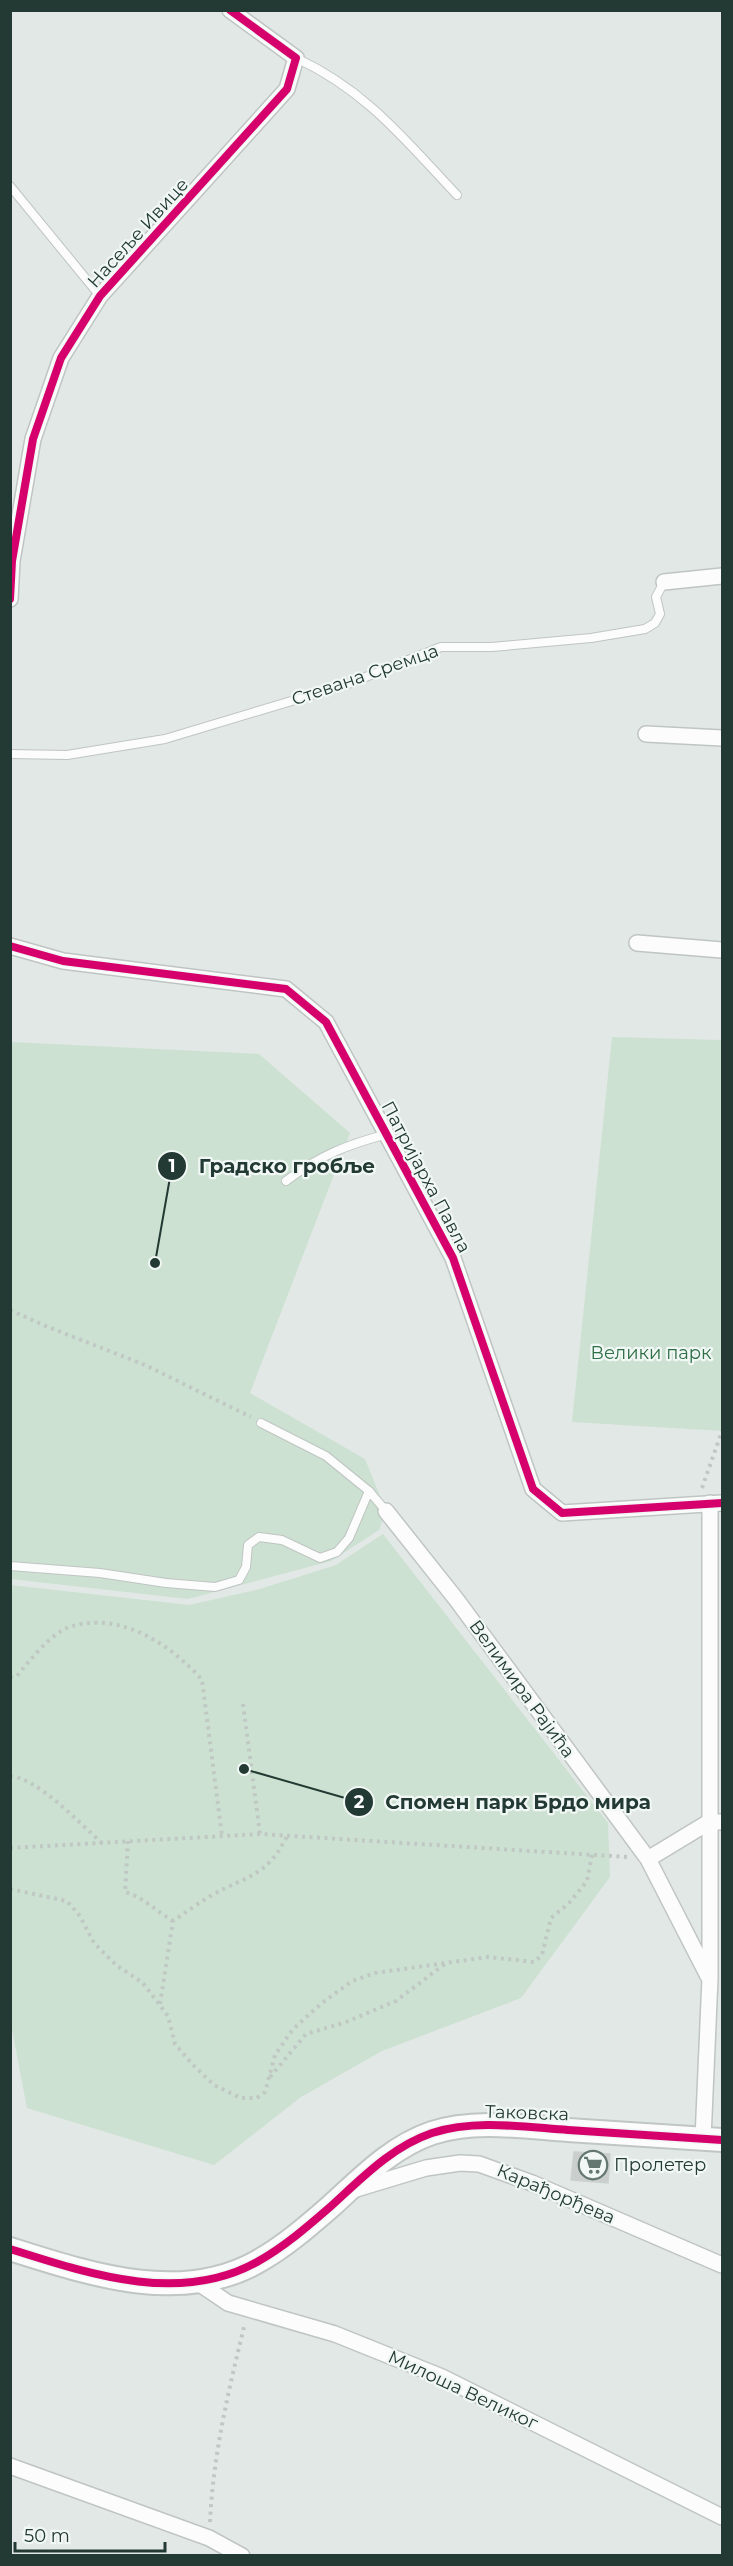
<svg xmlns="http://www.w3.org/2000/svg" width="733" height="2566" font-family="Montserrat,sans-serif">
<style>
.green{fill:#cce1d2}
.building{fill:#cacfcd;stroke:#cbd1ce;stroke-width:1.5}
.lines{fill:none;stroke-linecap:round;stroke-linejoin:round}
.lane-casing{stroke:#bfc5c2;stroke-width:10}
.street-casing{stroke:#bfc5c2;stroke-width:18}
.secondary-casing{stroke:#bfc6c3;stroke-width:26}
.path{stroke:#c0c8c4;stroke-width:4;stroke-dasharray:3 4.5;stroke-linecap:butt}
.lane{stroke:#fbfcfb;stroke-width:8}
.street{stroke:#fbfcfb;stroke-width:15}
.secondary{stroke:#fbfcfb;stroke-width:22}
.cycleway-casing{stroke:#f1f7f4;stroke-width:11}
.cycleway{stroke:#d6006c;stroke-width:8}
.labels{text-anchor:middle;stroke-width:4.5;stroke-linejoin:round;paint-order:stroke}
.street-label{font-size:18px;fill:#223a33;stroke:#f1f7f4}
.park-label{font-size:18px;fill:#2e6f45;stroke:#f1f7f4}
.poi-label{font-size:18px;fill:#223a33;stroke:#f1f7f4;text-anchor:start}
.leader{fill:none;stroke:#223a33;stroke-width:2}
.callout-dot{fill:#223a33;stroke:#f1f7f4;stroke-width:2}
.mark-label{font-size:18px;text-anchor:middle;font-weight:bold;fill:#fff}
.callout-label{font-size:20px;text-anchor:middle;font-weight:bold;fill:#223a33;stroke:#f1f7f4;stroke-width:4.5;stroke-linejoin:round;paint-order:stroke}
</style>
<rect width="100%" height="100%" fill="#e2e8e5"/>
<g class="green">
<polygon points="612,1037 722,1040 722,1431 572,1422"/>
<polygon points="11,1042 259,1054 350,1133 250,1393 365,1459 386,1511 379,1530 331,1561 188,1599 11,1579"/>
<polygon points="383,1534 608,1823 610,1877 521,1998 382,2051 301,2097 214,2165 27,2108 10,2019 11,1585 189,1605 260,1589 336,1565"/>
</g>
<polygon class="building" points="574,2152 610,2154 608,2183 571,2180"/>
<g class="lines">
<g class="lane-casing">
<g id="lane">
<path d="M296,58c71,33 109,82 161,137"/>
<polyline points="10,186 100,296"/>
<polyline points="10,754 67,755 165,739 348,684 441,647 492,647 591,638 645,629 655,623 660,614 656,597 664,582"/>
<path d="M286,1181c33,-25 62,-37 102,-47"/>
<polyline points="261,1423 326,1456 369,1491"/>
<polyline points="10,1566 100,1573 166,1583 215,1587 239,1580 246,1567 248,1545 259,1537 282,1540 320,1558 337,1552 349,1538 369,1491 386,1511"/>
</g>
</g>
<g class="street-casing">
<g id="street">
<polyline points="664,582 722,576"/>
<polyline points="10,599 12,561 33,439 61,358 100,296 287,89 296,58 230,10"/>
<polyline points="646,734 722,738"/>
<polyline points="637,943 722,950"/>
<polyline points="10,946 63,961 286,989 326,1022 453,1258 533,1489 562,1513 722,1503"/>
<polyline points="386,1511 456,1599 648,1859 708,1976"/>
<polyline points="648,1859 709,1822 722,1822"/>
<polyline points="703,2139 710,1978 710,1503"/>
<polyline points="353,2190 426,2168 460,2163 479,2164 532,2183 722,2265"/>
<polyline points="197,2282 228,2303 335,2334 442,2377 722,2517"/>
<polyline points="10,2466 209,2538 242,2556"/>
</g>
</g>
<g class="secondary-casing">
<path id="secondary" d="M10,2249c79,25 170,56 247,13 27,-15 50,-35 73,-55 31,-28 61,-60 102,-74 43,-14 92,-6 136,-3 52,3 103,7 154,10"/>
</g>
<g class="path">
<polyline points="10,1310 48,1327 145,1365 251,1417"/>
<polyline points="702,1488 722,1431"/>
<path d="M10,1677l7,-1c11,-14 34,-42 50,-48 50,-19 104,16 135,52l20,156"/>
<polyline points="243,1704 260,1834"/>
<path d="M10,1776c28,2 70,48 92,67"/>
<path d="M128,1841l-3,51c18,5 31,19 48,29"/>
<polyline points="10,1848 260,1834 627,1857"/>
<polyline points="10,1889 67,1901 80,1916 94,1943 116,1965 143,1983 168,2016 175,2044 193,2065 214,2085 241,2098 257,2098 265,2092 275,2055 293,2029 322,2003 352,1981 375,1973 488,1957 534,1962 542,1955 551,1918 569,1903 587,1881 592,1855"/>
<path d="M160,2004l13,-83c13,-9 26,-18 39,-26 36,-20 55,-18 75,-59"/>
<polyline points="270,2077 306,2034 346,2022 396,2001 446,1963"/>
<path d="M210,2522c3,-67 19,-134 35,-199"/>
</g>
<use href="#lane" class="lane"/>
<use href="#street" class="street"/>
<use href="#secondary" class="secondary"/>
<g class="cycleway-casing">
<g id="cycleway">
<polyline points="10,599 12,561 33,439 61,358 100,296 287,89 296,58 230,10"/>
<polyline points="10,946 63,961 286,989 326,1022 453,1258 533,1489 562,1513 722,1503"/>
<path d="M10,2249c79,25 170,56 247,13 27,-15 50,-35 73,-55 31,-28 61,-60 102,-74 43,-14 92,-6 136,-3 52,3 103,7 154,10"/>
</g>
</g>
<use href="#cycleway" class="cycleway"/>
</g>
<defs>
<g id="supermarket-ring" transform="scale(1.5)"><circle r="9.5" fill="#f1f7f4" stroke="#657771" stroke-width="1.5"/><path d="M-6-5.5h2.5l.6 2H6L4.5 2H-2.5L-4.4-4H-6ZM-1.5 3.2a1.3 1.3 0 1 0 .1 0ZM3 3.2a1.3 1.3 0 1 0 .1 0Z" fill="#657771"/></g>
</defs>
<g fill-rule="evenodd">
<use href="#supermarket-ring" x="593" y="2165"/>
</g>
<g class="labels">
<g class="street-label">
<text transform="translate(138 233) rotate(-48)" y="6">Насеље Ивице</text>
<text transform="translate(365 675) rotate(-19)" y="6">Стевана Сремца</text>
<text transform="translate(426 1177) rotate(62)" y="6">Патријарха Павла</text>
<text transform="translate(522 1689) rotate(54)" y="6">Велимира Рајића</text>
<text transform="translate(527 2113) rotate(2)" y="6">Таковска</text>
<text transform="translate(556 2194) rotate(23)" y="6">Карађорђева</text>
<text transform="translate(463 2390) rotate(25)" y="6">Милоша Великог</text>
</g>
<g class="park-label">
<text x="651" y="1359">Велики парк</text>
</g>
<g class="poi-label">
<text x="614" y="2171">Пролетер</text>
</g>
</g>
<path class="leader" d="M155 1263L172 1166M244 1769L359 1802"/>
<g class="callout-dot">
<circle cx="155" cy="1263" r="6"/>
<circle cx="244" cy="1769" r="6"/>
<circle cx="172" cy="1166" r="15"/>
<circle cx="359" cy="1802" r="15"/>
</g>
<g class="mark-label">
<text x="172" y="1172">1</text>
<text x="359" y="1808">2</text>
</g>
<g class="callout-label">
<text x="287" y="1173">Градско гробље</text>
<text x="518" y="1809">Спомен парк Брдо мира</text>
</g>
<rect width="733" height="2566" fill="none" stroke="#223a33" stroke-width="24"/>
<path d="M15 2542v9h150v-9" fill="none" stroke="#223a33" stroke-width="3"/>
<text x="24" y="2542" font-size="18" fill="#223a33" stroke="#f1f7f4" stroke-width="4.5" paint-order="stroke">50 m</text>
</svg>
